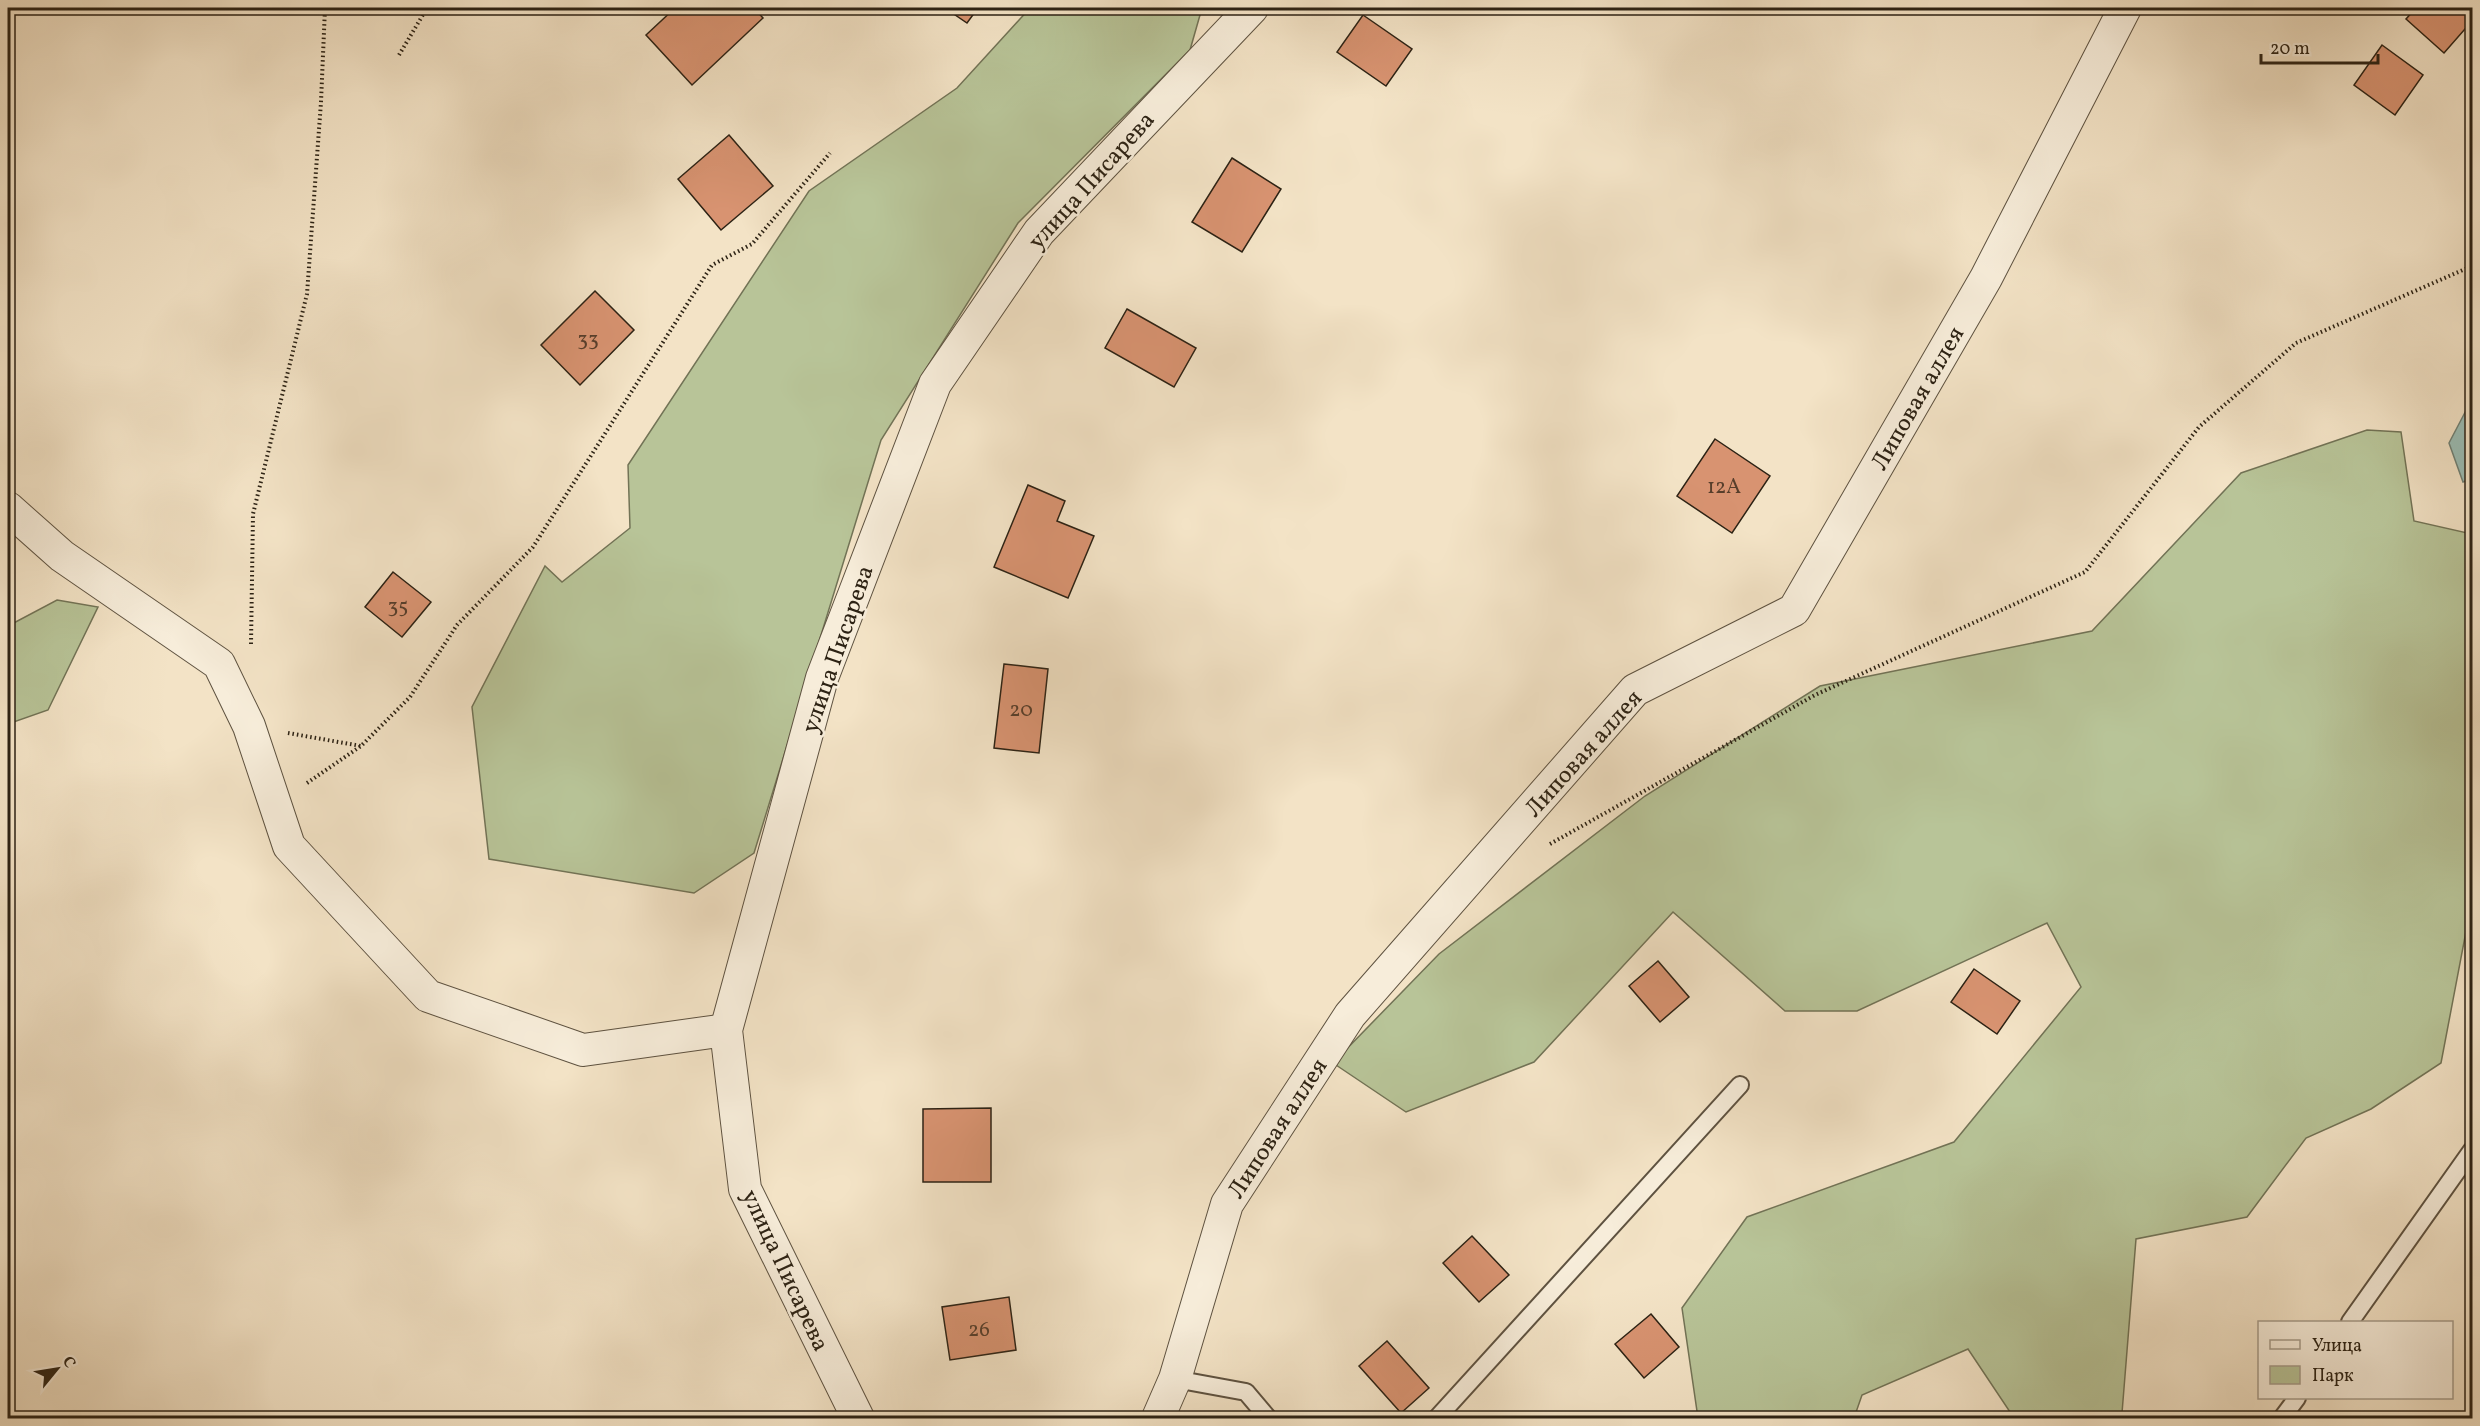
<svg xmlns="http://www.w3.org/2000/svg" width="2480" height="1426" font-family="Vollkorn,serif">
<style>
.green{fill:#b8c498;stroke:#727356;stroke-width:1.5}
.water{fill:#9bbeb6;stroke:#6f8075;stroke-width:1.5}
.building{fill:#d89371;stroke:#2c2214;stroke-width:1.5}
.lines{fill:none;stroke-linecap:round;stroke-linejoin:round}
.service-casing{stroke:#5e5240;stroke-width:20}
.minor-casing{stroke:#5e5240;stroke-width:34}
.path{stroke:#2c2214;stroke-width:4;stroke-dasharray:1.5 3;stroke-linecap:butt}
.service{stroke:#f7edda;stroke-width:16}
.minor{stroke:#f7edda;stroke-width:32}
.labels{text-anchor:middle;stroke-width:5;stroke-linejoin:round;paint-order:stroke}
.number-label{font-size:21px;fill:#573e2b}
.street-label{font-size:24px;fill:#2c2214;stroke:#f7edda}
</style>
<rect width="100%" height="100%" fill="#f3e3c6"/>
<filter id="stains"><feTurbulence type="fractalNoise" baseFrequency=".00333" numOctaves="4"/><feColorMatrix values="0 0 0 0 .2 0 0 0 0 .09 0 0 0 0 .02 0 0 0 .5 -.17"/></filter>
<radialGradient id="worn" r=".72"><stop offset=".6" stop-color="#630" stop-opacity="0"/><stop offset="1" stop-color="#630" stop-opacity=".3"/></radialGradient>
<g class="green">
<polygon points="1030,8 1202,8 1190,50 1018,223 881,440 754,853 694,893 489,859 472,707 545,566 562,582 630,528 628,465 809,191 957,88"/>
<polygon points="2367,430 2401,432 2414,521 2472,534 2472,900 2441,1063 2371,1109 2306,1138 2247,1217 2136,1239 2122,1413 2108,1418 2014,1418 1968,1349 1862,1395 1854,1418 1698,1418 1682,1308 1747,1217 1954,1142 2081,987 2047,923 1857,1011 1785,1011 1673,912 1534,1062 1406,1112 1333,1063 1439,954 1645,796 1820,686 2092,631 2241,473"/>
<polygon points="57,600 98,607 48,710 8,724 8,626"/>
</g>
<polygon class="water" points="2472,399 2472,479 2463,482 2449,443"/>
<g class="building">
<polygon points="675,8 754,8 763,18 692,85 646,35"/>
<polygon points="945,8 978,8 967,23"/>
<polygon points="2416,8 2472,8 2472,21 2444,53 2406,19"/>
<polygon points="1363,15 1412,49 1386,86 1337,52"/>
<polygon points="2382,45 2423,75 2395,115 2354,85"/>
<polygon points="729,135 773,186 721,230 678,179"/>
<polygon points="1232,158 1281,189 1242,252 1192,222"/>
<polygon points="595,291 634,330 580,385 541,345"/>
<polygon points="1127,309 1196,348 1174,387 1105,348"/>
<polygon points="1715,439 1770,476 1732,533 1677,496"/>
<polygon points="1028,485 1065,501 1057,521 1094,536 1068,598 994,567"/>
<polygon points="393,572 431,602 402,637 365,607"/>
<polygon points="1004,664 1048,669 1039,753 994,748"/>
<polygon points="1658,961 1689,997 1660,1022 1629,986"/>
<polygon points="1974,969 2020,1001 1997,1034 1951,1002"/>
<polygon points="991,1108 991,1182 923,1182 923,1109"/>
<polygon points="1472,1236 1509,1275 1479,1302 1443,1263"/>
<polygon points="1009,1297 1016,1350 950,1360 942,1307"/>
<polygon points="1651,1314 1679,1347 1644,1378 1615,1344"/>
<polygon points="1387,1341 1429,1388 1401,1413 1359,1366"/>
</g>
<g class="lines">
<g class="service-casing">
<g id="service">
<polyline points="2350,1322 2472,1150"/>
<polyline points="1175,1379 1246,1392 1268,1418"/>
<polyline points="1437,1418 1740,1085"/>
<polyline points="2282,1418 2297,1398"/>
</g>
</g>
<g class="minor-casing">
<g id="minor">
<polyline points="8,508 62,556 219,664 249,726 289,846 428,996 583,1050 726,1030"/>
<polyline points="858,1418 745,1189 726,1030 822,678 935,384 1039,232 1252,8"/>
<polyline points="1158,1418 1175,1379 1227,1204 1350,1015 1635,690 1794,610 1986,278 2125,8"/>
</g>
</g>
<g class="path">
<polyline points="399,55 427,8"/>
<polyline points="251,644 253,514 307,294 321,102 325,8"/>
<polyline points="288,733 361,746"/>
<polyline points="307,783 361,746 410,697 457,625 533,547 712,265 752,244 830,153"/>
<polyline points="1550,844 1815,695 2085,572 2199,427 2296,343 2472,266"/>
</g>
<use href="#service" class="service"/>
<use href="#minor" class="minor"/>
</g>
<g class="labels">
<g class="number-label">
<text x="588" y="345">33</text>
<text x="1724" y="493">12А</text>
<text x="398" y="612">35</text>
<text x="1021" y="716">20</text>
<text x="979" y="1336">26</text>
</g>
<g class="street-label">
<text transform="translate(1091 180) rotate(-48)" y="8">улица Писарева</text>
<text transform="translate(1917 398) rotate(-60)" y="8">Липовая аллея</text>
<text transform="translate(837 649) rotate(-71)" y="8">улица Писарева</text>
<text transform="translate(1583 753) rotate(-48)" y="8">Липовая аллея</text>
<text transform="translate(1277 1128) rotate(-57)" y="8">Липовая аллея</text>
<text transform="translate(786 1270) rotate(65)" y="8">улица Писарева</text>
</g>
</g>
<rect width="2480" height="1426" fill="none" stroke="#f3e3c6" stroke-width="30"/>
<rect x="9" y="9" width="2462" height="1408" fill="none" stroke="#2c2214" stroke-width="3"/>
<rect x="15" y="15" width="2450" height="1396" fill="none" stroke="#2c2214" stroke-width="1.5"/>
<rect x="2258" y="1321" width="195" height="78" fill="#f7edda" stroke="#a69c8b" stroke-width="1.5"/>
<rect x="2270" y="1340" width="30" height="9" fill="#f7edda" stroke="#a69c8b" stroke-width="1.5"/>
<text x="2312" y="1351" font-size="18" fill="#2c2214">Улица</text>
<rect x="2270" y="1366" width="30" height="18" fill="#b8c498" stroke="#a69c8b" stroke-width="1.5"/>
<text x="2312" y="1381" font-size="18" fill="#2c2214">Парк</text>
<g transform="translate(57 1369) rotate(60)" stroke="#f7edda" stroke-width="4.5" paint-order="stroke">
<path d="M0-4.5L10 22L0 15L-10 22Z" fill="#2c2214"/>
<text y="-9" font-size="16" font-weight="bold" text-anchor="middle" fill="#2c2214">С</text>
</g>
<path d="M2261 54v9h117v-9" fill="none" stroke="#2c2214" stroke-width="3"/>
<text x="2270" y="54" font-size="18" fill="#2c2214" stroke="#f7edda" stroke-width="4.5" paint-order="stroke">20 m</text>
<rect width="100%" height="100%" filter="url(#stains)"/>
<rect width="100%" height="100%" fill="url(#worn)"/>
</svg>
